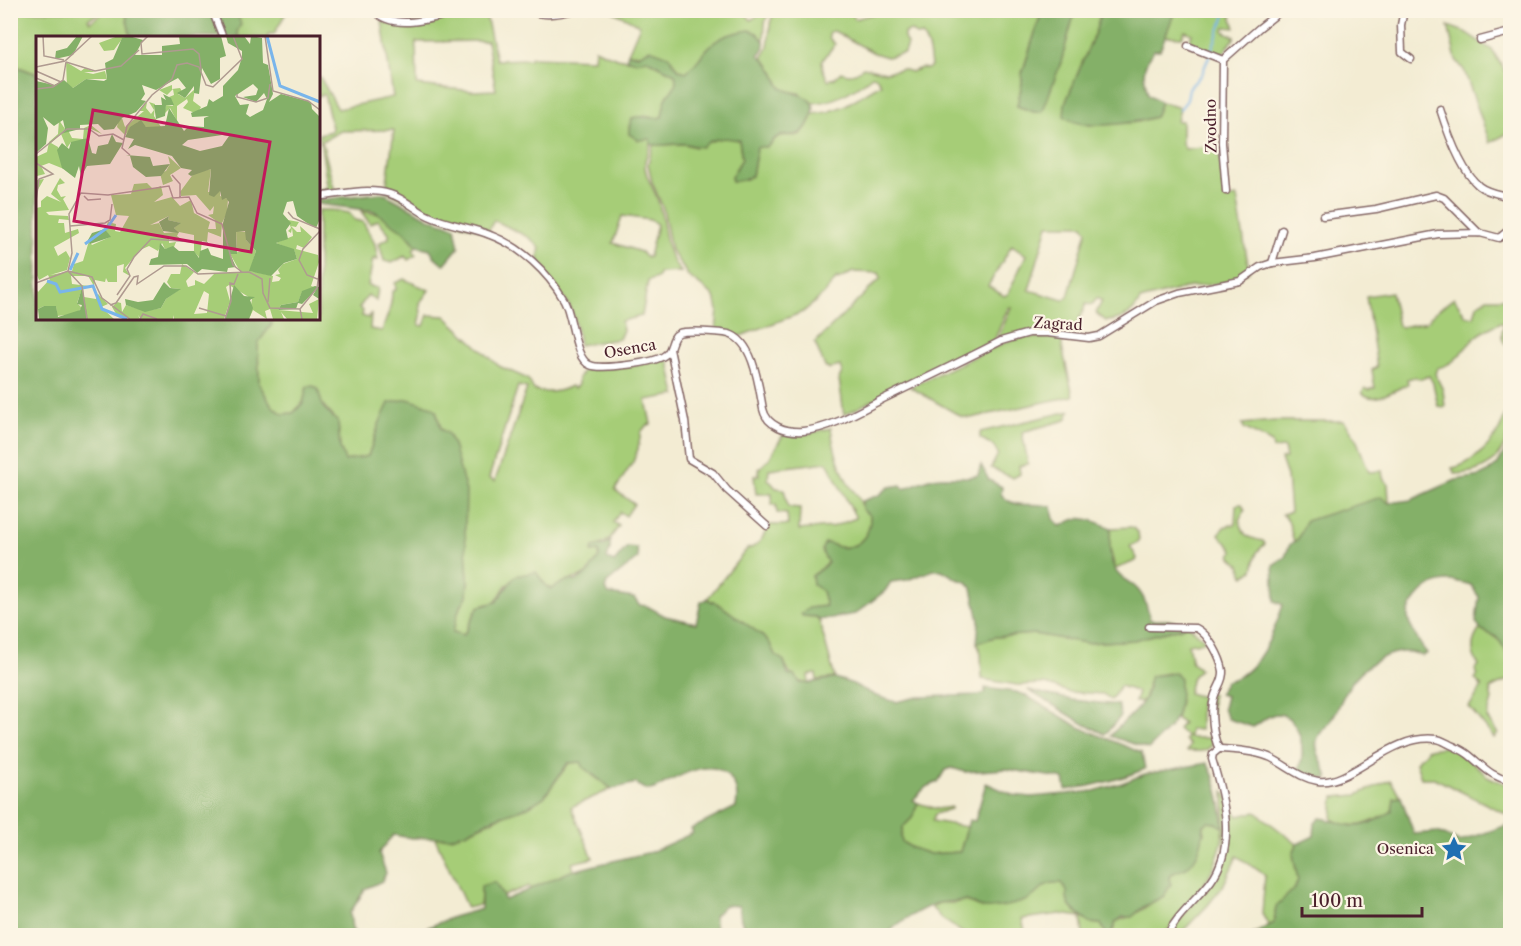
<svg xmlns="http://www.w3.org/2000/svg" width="1521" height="946" font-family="'Libre Caslon Text',serif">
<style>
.green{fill:#a6cd77;stroke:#787651;stroke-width:1.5;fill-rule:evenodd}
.forest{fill:#84b068;stroke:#67684a;stroke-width:1.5}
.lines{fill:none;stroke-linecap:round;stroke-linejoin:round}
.stream{stroke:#79b5eb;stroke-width:2}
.street-casing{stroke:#856766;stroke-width:9}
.street{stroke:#fff;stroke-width:6}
.labels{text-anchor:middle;stroke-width:4.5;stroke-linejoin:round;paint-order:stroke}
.street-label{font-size:15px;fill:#4a1f2b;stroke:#fcf5e5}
.poi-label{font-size:15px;fill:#4a1f2b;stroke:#fcf5e5;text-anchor:end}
.inset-river{fill:none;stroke:#79b5eb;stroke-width:3}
.inset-road{fill:none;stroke:#af9a90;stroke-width:1.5}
.view{fill:#c2185b;fill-opacity:0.15;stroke:#c2185b;stroke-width:3}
.inset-edge{fill:none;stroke:#4a1f2b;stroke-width:3}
</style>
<rect width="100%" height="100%" fill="#fcf5e5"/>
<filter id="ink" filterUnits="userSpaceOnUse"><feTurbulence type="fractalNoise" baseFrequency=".0167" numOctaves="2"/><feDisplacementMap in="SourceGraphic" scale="12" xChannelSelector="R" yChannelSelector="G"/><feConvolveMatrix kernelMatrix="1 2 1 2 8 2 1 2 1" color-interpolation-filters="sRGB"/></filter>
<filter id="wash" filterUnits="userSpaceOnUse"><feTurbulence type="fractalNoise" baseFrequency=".008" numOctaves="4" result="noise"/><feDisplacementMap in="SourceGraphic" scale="24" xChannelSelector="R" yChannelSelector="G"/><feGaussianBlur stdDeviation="1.35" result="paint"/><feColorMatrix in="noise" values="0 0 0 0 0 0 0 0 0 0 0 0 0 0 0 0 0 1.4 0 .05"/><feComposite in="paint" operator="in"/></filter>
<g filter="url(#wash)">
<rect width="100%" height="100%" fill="#f3ecd3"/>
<g class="green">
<path d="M875,10l167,1 -20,62v11l-5,22 17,6h7l20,-50 14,-51h26l-5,19 -31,74 24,21 49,-3 17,-5 6,-15 19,6 -3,13h5v23l3,5 33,-4 7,54 12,-2 12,74 -20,11 -44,6 -45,12c-7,15 -18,20 -34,21l-10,-8 6,-12 -5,-3 -5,7 -6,-1 -14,31 -47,-3 -27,7 13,-32 -3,1 -14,33 -43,19 -107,55 -5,-36 3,-7 -2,-6 -11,3 -4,-2 -10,-24 66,-65 -2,-5 -26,-1 -15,8 -1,-2 -13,16 -21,18 -60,23 -7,2 -20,-7 2,-20 -2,-8 -3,-7 -24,-18 -18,-27 -8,-42 -11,-26 -4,-18 5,-19 32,-1 10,3 22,-8 9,-2 13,3 3,19 -11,18 1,4 12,-1 8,-4 5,-29 14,-3c10,-14 16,-6 28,-9 7,-3 11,-15 14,-21l15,-2 16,-6 37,-22 -5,-7 -4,-1c-17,14 -39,27 -61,27l-12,-10 -13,-2 -5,-4 -9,-18 -10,-12c12,-12 3,-32 13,-46h76l4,8 21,-6zM834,31l40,22 13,4 17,-4 3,-9 -3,-6v-5l7,-2 6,5 5,-1c8,13 7,17 9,31l-3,3 -7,-1 -10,4 -9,-3 -16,3 -23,-5c-7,7 -13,9 -22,5l-6,6 -7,2 -5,-10 -1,-9 13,-17 -6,-6v-6zM1048,225h35l4,6 -19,66 -5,3 -34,-10zM1012,245l14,10 -18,39 -4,2 -16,-10z"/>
<polygon points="10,11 97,11 97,14 88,19 90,22 106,11 125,11 131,37 38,38 37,74 11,64"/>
<polygon points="236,11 287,11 274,34 268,34 268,38 239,37 236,32"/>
<path d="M470,11h15l11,49 34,-1 1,-2 63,2 1,-10c15,7 34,15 50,10l30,15c3,12 -2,14 -8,23 -3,6 -4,14 -5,21h-4l-13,-3 -16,11v8l6,3 15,2c2,9 -4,14 -5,23 -1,14 9,26 13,39 8,24 5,51 23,71l-21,1 -3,5 -9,3 -6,35 -21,5 2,9 -4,9 -40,6c-2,-13 -4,-29 -11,-41 -11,-17 -35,-34 -28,-56l-10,-10 -36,-18 -6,12 -58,-18 -44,-24 8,-60 -53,1 -19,10 13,51 -17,3v-5l8,-2 1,-3 -8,-51 12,-3 1,-3 -8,-34 -6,2v-18l2,-1 18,32 55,-12 -11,-76c23,11 64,-4 88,-10zM487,41l9,49 -23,1 -56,-6 -1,-43zM622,216l28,4 7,4 -8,33h-4l-4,-5 -28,-9z"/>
<polygon points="612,11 751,11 746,14 751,20 764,11 769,12 765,23 764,41 757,33 703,53 695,65 686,72 679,70 669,56 628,53 640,25"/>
<polygon points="1175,11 1230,11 1235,28 1225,27 1224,31 1235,37 1222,55 1192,44 1190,40 1192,34 1185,31 1182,37 1165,36"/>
<polygon points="1448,26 1465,32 1492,50 1510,79 1510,137 1508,133 1490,143 1464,70 1456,60"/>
<path d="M318,210h14l17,3 6,7 8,2 12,22 3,16 -5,-1 -5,27 10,2 -2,13 -8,-6 -9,13 4,3 -1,5 6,2 3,-5 -1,16 12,2c5,-15 10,-23 10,-40l4,-1 -1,-7 9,-4 25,11 -9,13 1,13 -2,9 5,1 4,-11 17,1 54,50 29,13 6,11c12,4 26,2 37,-4l3,2 4,-3v-7l6,-8 53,-5 29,-7 3,4 7,33 -30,5 5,24 -5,2 -5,6 -3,17 -5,13 -18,28 19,14 -8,12 -6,-4 -7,10 6,4c-8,12 -12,18 -26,21l6,4c1,17 -16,27 -30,29 -5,2 -12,7 -18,9l-4,-2 -11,-15 -30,13 -10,17 -18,5 -14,28 -12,-3 7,-23 8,-13 1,-17 -11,-117 -4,-17 -5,-11 -7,-5 -5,-19 -56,12 -12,34 -23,5 -5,-13 -2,-26 -31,-35 -4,16 -10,10 -10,1 -11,-8 -13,-22 -1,-42 14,-18 -2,-6h48zM518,386l9,2 -32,93 -6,-3z"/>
<polygon points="361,211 379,214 387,218 406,233 417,246 413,249 416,255 408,260 405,256 392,263 384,261 379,243 389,238 389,233 378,220 370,224"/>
<path d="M1391,292l7,34 3,1 26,-5 7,-9 20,-15 12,18 8,1 3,-12 10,-7h18l5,6v44c-9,-6 -10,-13 -6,-24l-3,-2c-10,5 -21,10 -29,19 -13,13 -16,23 -35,27l-2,6 8,16 2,17 -2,1 -5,-2 -5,-23 -4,-7 -8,3 -6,-2 -8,2 1,5c-12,5 -36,22 -46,8l3,-4 4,2 6,-2 -3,-18 5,-3 -11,-71z"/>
<polygon points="1026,337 1062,339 1062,347 1073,396 971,418 962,417 910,387 1008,341"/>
<path d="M1509,408h1c1,39 -14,65 -55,66l-3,-6c19,-3 38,-22 47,-38 4,-7 5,-15 10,-22z"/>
<polygon points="1070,411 1066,420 1022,432 1028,464 1019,466 1020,474 1013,478 991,468 998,454 994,446 980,438 980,432"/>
<polygon points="1275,421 1344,421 1355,436 1369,472 1382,471 1383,478 1388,484 1389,503 1344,509 1306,521 1298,539 1294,542 1288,520 1282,514 1290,512 1287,476 1281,459 1286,458 1284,448 1273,449 1272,443 1244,428 1242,424"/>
<path d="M831,428c2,18 7,35 15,51 5,11 16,19 16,30l8,7c1,18 -10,33 -30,31 -6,-1 -9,-4 -15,-4 -6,7 -1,13 3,19l-16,14 1,8 9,7 4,15 -17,2 -6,8 13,1 3,3 16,58 -18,2 -1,-6 -8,1 1,8c-15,0 -20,-8 -25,-22l-9,-6 -6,-13 -9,-8 -40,-29 -13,-6 40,-50c13,-3 16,-12 22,-24h19l-1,-11 -10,-1 -1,-8h-4v-11h-16l-2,-18 5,-1v-6l10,-10 14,-24 23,-1zM827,462l29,56 -24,9 -33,3 1,-22 -12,-1 -4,-18 -8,-1 -8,-9 1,-10z"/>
<path d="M1242,504l3,6 -6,10c8,19 4,16 24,21l2,3 -8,8 -4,18 -9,6 -4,-11 -9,-9 2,-5c-4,-8 -10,-10 -14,-17l5,-7 11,-3 1,-19z"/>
<polygon points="1132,527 1138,532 1139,542 1130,546 1137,558 1136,561 1115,569 1109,544 1111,528"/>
<path d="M1187,624l19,17 -18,3 4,19 8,6 -8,8 -4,16 15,4 2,-6 7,4v50c-6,8 -15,6 -25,6l3,-6 -5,-5 2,-3 -9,-8 5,-6 -7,-4 4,-18 -12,-28 -17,3 -7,23 -3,3h-6l3,-10 -18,-6 -9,14 -8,-6 -34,-2 -24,-8 -28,1 -35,-6 -1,-26 -4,-10 18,-6 39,-3 52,9 48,-3 47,-12zM1200,702h9v36h-20l1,-9 10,1z"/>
<path d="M1480,629c27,12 30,22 30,50l-20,10 2,11 -5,18 11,16 -4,4 -25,-31 13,-20 -7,-8 3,-4 -3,-5 4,-5c-9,-12 -8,-24 1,-36z"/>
<polygon points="1445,747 1465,755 1487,776 1510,786 1510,816 1434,778 1421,778 1416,763 1419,758 1426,753 1427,749"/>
<polygon points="581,762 592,775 612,789 571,807 593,858 572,863 574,871 530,890 529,886 503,896 495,882 482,886 480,905 467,908 435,838 451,837 465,833 544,797 569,763"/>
<path d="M1390,780l11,17 -7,1 -1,13c-21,12 -39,21 -61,8l2,-22 23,-2z"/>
<path d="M1224,791c6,6 5,16 14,25l18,-4 41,32 -4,10 5,26 -3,8 -20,23 1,7 -2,5 -5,3 -7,-12 3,-39 -28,-19 -14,30 -15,19 -29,30 -10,1 9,-15 19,-22 28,-44z"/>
<polygon points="918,803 937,809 951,807 951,809 935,814 932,821 967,827 960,852 930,854 912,848 902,842 901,837 903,827 912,818"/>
<path d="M1208,822l7,1 9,4c-3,46 -33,74 -60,108h-19l-2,-2 -7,3 -53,-1 -2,-18 -21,-3 -38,5 4,16h-60l-25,-17 -10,-11 8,-4h16l9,-2 21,7 26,-4 15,-4 16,-14 11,-4 8,1 7,8c-2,22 9,17 21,32l12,1 5,10 7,-3 3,-9c6,-4 13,-4 18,-7 10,-7 19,-14 30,-19l6,-21 6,-3 28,-38v-9z"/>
</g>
<g class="forest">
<polygon points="125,11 236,11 241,24 237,32 239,37 131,37"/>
<polygon points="1042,11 1075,11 1061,62 1044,108 1042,112 1034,112 1017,106 1022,84 1022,74"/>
<path d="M1101,11h74l-15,39h-6c-13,17 -11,25 -6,44l13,8 -6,15c-21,6 -73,15 -91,-1l1,-12 31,-74z"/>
<path d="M750,30l7,3 7,8v8l-5,6c5,4 10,9 13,14 4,5 5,12 8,17 7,9 44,7 31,32 -3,5 -5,13 -11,15 -6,4 -16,0 -23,4 -4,2 -6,7 -10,10h-10l-5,29 -8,4 -12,1 -1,-4 11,-18 -3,-19c-14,-3 -26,-3 -37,7 -6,0 -10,-2 -16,-3 -12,-2 -24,4 -36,0v-5l-12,1 -9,-6 3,-16c11,-4 19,2 30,-1 1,-6 2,-14 5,-20 6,-9 11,-11 8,-23l-29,-15 -9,3 -11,-3 2,-6 10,2 12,-6 19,7 10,14 7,2c8,-6 11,-11 17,-18 12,-17 28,-21 47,-24z"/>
<path d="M10,64l27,10 1,244h232l2,6 -14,19 1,41 13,22 11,8 10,-1 10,-10 4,-16 6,-1 5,3 5,18 15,15 2,26 5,13 23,-5 12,-34 9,-19 19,-4 24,8 4,3 5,19 7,5 5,11 13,46 -1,39 3,49 -1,17 -8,13 -6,23 11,3 14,-28 18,-5 19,-26 21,-4 11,15 4,2 17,-9 8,1 12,-8 11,-16v-6l-7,1 1,-5 12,-2 5,-5v9l-3,10 7,3 13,-15 10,1 1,10 -31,25 -2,6 4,5 25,4 5,7 8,1 18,10 31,7 5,-21 6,-3 13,6 40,29 9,8 6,13 9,6 4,14h7l5,8h9l26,-5 18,6 23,12 20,6 23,-5 61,-2 5,-2v-5l31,4 9,3 54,32 63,26 3,16c-26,11 -51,17 -79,21l-2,-11 -4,-1 -54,-9 -41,3 -13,-4 -7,2 -7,12 -12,5 -13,13 5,3 -6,15 -9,9 -2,10 1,5 10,6 18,6 30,-2 9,-32 6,1 11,-38 27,12 18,2 36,-3 27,-3 28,-8 23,-9 62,-11c12,20 14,41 17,64l-9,-4 -7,-1 -4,3c-1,16 -5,35 -20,44 -5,2 -10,3 -14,6l-1,5 2,4 -7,12 -21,11 -11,10h-9l-7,5 -6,13 -4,-1 -5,-10 -12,-1c-12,-15 -23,-10 -22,-32l-6,-8c-21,-2 -20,12 -36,18 -11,4 -31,8 -42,7 -6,-1 -11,-6 -17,-7 -5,0 -24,1 -28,2 -13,4 -45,21 -50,32h-135c-11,-6 -13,-16 -14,-29l-14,-1 -11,11 3,19h-352l35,-4 12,3 41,-17 28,-8v-23l14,-4 10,18 66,-29 80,-19 42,-19 -2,-4 45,-22c2,-12 1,-21 -7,-30 -17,-20 -45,-3 -64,6 -6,3 -10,7 -17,7 -4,-1 -9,-4 -12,-7l-24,6 -28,-21 -3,-6 -13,1 -24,34 -16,10 -33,11 -30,15 -14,4 -39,1 -19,-3 -14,18 7,20 -4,8 -17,8 -15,24 2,16 4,6h-345z"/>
<polygon points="380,193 385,194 429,218 455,227 459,247 444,265 434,256 430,249 417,246 406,233 374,211 318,204 318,200"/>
<path d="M1510,436v222l-12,-20 -18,-9 -4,-7 3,-25 -8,-12c-23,-7 -39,-6 -55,14 -3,5 -8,10 -8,17 0,9 13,30 19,37l-5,3c-26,-14 -61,10 -74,32 -6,9 -9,20 -15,29 -4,8 -13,13 -16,23 -3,13 9,26 11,39l-22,-3 -9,-5c12,-16 2,-56 -19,-57 -11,0 -16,9 -25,13l-25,-8 -5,-11 3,-12 -7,-2 7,-13c32,-5 48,-49 57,-76l-8,-4 -2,-36 12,-8 5,-13 8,-5 8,-18 75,-24 8,6 22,-3 45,-20 24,-4 8,-4 9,-7 7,-12z"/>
<path d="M981,465l8,15 13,7 -1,7c14,18 33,6 51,13l2,12 6,7c7,-1 7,-4 13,-6 12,-5 27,4 38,8 -2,14 -3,30 5,43 4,7 12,10 18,15 11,9 13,21 16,34h18l19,4 -6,4 -47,12 -48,3 -52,-9 -39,3 -18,6 2,-22 -7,-33 -5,-6 -10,-3 -15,-9h-8l-27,10 -16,2 -6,9 -30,23 -36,6 -3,-3 -13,-1 -2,-2 8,-6 17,-2 -4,-15 -9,-7 -1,-8 16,-13c-4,-7 -9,-13 -3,-20 6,0 9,3 14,4 20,3 32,-13 31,-31l-8,-7v-8l17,-6 10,-8 12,-2 3,4c12,-5 23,-11 36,-12 12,-1 28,2 38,-2z"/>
<path d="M1175,673l5,5c0,41 -2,43 -32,71l-38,-13c11,-13 25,-22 34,-36 4,-7 4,-17 7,-24z"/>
<polygon points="1028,690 1072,700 1118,705 1121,716 1105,734 1084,724"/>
<path d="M1401,797l13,37 24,-2 21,10 51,-18v111h-258l22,-12 2,-17 19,-18 3,-8 -5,-26 4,-10 17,-8 1,-13 5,-5c11,1 18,5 28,7 16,4 32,-6 44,-14l2,-13z"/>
</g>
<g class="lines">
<polyline class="stream" points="1180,109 1187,100 1189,88 1202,74 1227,10"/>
</g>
</g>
<g filter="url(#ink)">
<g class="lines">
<g class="street-casing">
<g id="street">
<polyline points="212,10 223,38"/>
<path d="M374,10c19,23 65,7 90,0"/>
<path d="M528,10c15,7 31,4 46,0"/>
<polyline points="1404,10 1401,25 1402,52 1411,59"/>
<polyline points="1480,40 1510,32"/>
<polyline points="1188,46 1223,60"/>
<path d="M1440,109c7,22 21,62 39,77 9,7 21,8 31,11"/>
<polyline points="1226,191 1222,143 1223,60 1259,28 1282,10"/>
<path d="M318,197c23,-3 49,-10 72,-3 14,4 26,16 39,22 19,9 42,11 61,19 30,11 58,37 74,65 9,16 10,59 26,65 10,5 66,-2 75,-10 8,-5 5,-18 14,-22 7,-3 42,-1 50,1 25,7 30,54 34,75 4,18 24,23 40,22 26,-2 57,-20 80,-32 39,-19 79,-38 118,-58l28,-8h18l42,5 10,-2 57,-35 23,-8 61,-12 20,-14 12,-4 43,-5 123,-24 42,-1 19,5 11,-9"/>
<polyline points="1323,216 1376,209 1436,195 1444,198 1479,233"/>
<polyline points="1272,263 1282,230"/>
<polyline points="670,349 685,421 689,459 713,473 727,490 767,526"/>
<path d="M1149,627l47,1c13,6 25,30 27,43 1,10 -7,18 -9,27 -4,14 -1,39 5,51"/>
<path d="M1167,936c10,-22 30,-36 44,-55 26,-36 13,-83 1,-122l1,-5 6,-5c16,1 35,2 50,8 16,7 30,21 49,24 33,5 72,-48 118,-42 4,0 9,3 13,5 6,3 14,6 20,11 15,12 21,21 41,26"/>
</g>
</g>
<use href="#street" class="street"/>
</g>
</g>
<defs>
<g id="sight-bare" transform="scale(2.07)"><path d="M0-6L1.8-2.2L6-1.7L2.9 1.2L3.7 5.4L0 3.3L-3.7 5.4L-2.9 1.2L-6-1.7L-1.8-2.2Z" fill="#1f6fb2" stroke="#fcf5e5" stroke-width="2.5" paint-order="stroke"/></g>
</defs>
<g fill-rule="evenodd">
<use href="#sight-bare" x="1454" y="849"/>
</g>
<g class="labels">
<g class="street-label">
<text transform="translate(1211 126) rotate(-91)" y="5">Zvodno</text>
<text transform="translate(1058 324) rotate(3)" y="5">Zagrad</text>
<text transform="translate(630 349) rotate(-10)" y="5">Osenca</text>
</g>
<g class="poi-label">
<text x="1434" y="854">Osenica</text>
</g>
</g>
<g transform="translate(36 36)">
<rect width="284" height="284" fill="#f3ecd3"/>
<path d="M82,0h13l-9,3 -8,11 -10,1 -5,-8zM30,26l15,9 4,-3 10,4h-11l9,2 12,-3 2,8h-21l-13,9 -6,-2zM136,49v4l8,-1 3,5 -5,1 7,4 10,-9 -2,12 8,6 -4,7 -14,-6 5,-6 -1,-3 -10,7v15l-7,-13 -6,6 2,-9 7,1 -4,-9 5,-2 -1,-6 -6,6 -8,-5zM111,66l-1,6 5,6 3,-4 -5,-8 6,2 -1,12 7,11h-15l-8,-5 -13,13 -8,-8 1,-5 4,-4 3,9 19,-16h-5zM23,84l6,9 -14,14 7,4 6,22 -15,-6 -8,3 4,8 -8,2v4l7,-1 -8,14v-36l11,-5 2,-10 9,-8zM55,89l11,9 -13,-6 1,8 -10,7 -9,-1 -4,6 -6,-14 7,-4 4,8 11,1 1,-11zM132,120l13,12 -11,7 3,6 -10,4 -3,-12 6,-2 4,-7zM175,133l-3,23 12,-1v5l8,3 -1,14 -5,10 -1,14 -13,-5 -1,10 -5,-1 -2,17 -6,-6v-17l-15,-3 -2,4 4,3h-12v4l7,-1 -2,5 -9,2 -3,-6 -4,8 -9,-5 -9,4 -15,18 5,8 -7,-4 1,-8 -7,2v16h-9l-2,-4 -1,4 -10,-2 -1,6 -6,-10h-17l1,8 17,2 -6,1 1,10 12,2 2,-5 10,10 -7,3 13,12h-26l-7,-27 -4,11 5,5 -7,6 -18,2 -1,-10h-12l-6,3 -2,10v-31l2,4 12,-13 -2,-4 -9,5 -3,-7v-65l5,-1v-6l6,-5 14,6 -10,-8 9,-16 5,5 -7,2 -1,5 4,7 5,-1 -3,3 6,11 -23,2 3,3 19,1 1,4 -10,-1 -1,4h6l1,10 13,-4 1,4 -25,14 4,9 8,-5 4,7 -3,12 -17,5 22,-4 2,-7 9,-3 6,-20 3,4 18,-8 -5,-8 3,-7 8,2 -1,7 5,1 9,-16 -13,-1 -5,-20 20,-1 3,-10 13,-1 6,6 8,-3 2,9 -9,7 18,-5 8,9 11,-6 3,13 16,9 -2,7h8l-1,-9 -7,-5 5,-1 1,-8 -4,5 -14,-16 -15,1 -1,-4 14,-19zM133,180l-1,4 12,3 -6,5 3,4 -13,1 -5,-10 -9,2zM252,184l11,2 -3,5 -5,-1 6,6h4l-1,-6 12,11 -8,11 -7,-3 -1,4 22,6 1,7 -8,24 3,1 -12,5 -4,10 -17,3 -3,5 35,3 -4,-9 10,-5 -2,20h-30l-6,-7 3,7h-11l-3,-10 -5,2 2,8 -14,-9 -4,9 3,-20 -23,-14 -3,2 4,14 -6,18h-50l-1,-4v4h-32l-3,-4 2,4h-9l-13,-2 -6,-10 5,-5 4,1 1,9 4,-7 19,6 16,-3 5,-9 14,-10 -9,-1 -4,-6 4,-8h9l2,-10 12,8 -8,9 2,6 7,-2v-5l9,4 11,-11h26l-11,-19 12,-3 -5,-2 -1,-18 11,1 -1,8 10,11 -6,20 23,5 -1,6 7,-1 2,-3 -6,-3 5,-1 -2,-4 5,-6 14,-5 -3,-9 -18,-7 17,-7 -1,-8 -1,5 -3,-2 3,-3zM168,255l5,3 -2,19 -13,1z" fill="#a6cd77" fill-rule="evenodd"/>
<path d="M41,0h6l-10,19 -18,4 1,-8 11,-3zM93,0l14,4 -8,15h27v-9l18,-2 -1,-8h42l5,20 -6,2v21l-9,5 -9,-16 -3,26 -5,-1v-7l-9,12 -8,-5 9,-5 -8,-10 -22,12 -14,-5 3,9 -4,6 5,1 -10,11 -14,6 -8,11 -10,1 -6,-6 -18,1v4l-20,5 5,-5 -2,-9 -9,6 -11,-9 5,11 -2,16 -10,9v-72l18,4 10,-5 9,8 13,-9 18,2 3,-2 -2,-16 8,-4 9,-21zM190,0h18l6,8 1,-8 11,2 1,25 5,2 5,29 -4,8 12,-8 30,8 1,7 7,7v105l-3,7 -9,-5 -10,-7 -4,-15 -6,1 -4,12 8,9 -5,7 2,9 -12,4 18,6 3,10 -13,4 -13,13 -22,-5 7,-20 -10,-11 -1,-9 -9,1 1,22h-7l6,13 -8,1 -1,4 -25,-3 -5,4 -10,-9 -38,1 2,-6 7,-2 2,-14 5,6 8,-3 6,5h15l5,7 1,-7 8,-3 3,7 12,4v-36l6,-21 -3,-4 -4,2 -2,-9 -6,6 -5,-2 2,-26 -20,7 -3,-2 4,-4 -11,-2 -9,-12 -37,-11 -7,4 6,-10 -9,-2 5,-10 11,-7 5,7 19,-1 4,-18 15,23 5,-5 15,1v-9l5,-2 -17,1 -1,-4 16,-7 2,-7 4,3 10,-6v-10l15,-16 4,-13v-6l-14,-8zM217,48l5,5 -2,6 -13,2 13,5 8,-9 3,6 -4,11 -13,7 -4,-3 3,-10 -9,1 -5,-9zM186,99l7,1 -7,10 -22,5 -18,-6 6,-5zM127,58l8,4 3,7h-8l-1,11 -9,3 -2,-14h8l-1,-8 5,3zM76,98l4,8 7,1 -13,21 -23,2 -6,11 -2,-11 -4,12 -13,-10 -5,-18 5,-7 7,6 2,-7 17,-4 4,15 4,1 2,-8 10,-2zM90,119l24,2 3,9 17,-2 -9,12 -15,1 -13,-10 -3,-11zM133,180l-1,4 13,3 -7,5 5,5 -16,-2 -4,-9zM69,193l6,8 -21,7 -2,-4 4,-7zM128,246l6,6 11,1 -15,10 -5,9 -16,4 -19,-7 -1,-6 13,3 15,-2zM198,249l10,11 11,1 -5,3 3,8 -4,11h-24zM279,250l4,1v12l-6,-4 3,-5 -14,14 -4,-1 -2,6 -18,1 3,-5 17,-3 4,-11zM46,252l6,31h-49l-1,-10 6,-3h12l2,11 22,-7 2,-5 -5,-1z" fill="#84b068" fill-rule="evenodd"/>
<path class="inset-river" d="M231,0l13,50 40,16M49,208l22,-16 9,-13M34,234l8,-17M11,245l9,3 4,8 33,-6 9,23 25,10"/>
<path class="inset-road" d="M7,0l1,20 20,4M112,0l-7,7 1,11 51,-5 6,5 2,15M229,0l8,55 35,10 12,9M30,26l29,9 26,-5 18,-16M0,31l29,-6 27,-25M0,35l25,11M0,42l19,8M0,53l17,-2 10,-7 3,-18M201,58v3l19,5 12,-4 2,-14M0,118l31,-25h22l10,7 14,-2 11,6M94,119l-8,-7 5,-22 25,-31 20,-16 5,-14 10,-2 12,4 7,18 7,2 29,-28 -9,-23M0,127l17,11 -14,5 -3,22M136,139l8,9v13M48,160l4,4 13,-1M252,176l5,6 27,11M34,190l35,-3 5,-3 2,-16M284,195l-17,18 -4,11 8,15 13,5M0,247l32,-12 24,6 10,21 28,21M81,259l13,-19 -3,-7 7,-12 17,-18 57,4M232,266l2,-24M74,269l6,-2 18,-26 4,-1 -1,8 27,-18h22l12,8 51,-2 13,7 1,14 7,15 30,1M163,272l27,8M51,283l-5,-33 -14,-15 4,-18 -3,-39 12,-21 27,2 61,-9 4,12 16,-1 8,16 25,11 11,41 9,7M104,283l3,-5 14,5M189,283l6,-18 -1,-18 4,1 4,-10M266,283l-2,-10 17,-21 3,-21"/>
<path class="view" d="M57,74l177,32 -19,110 -177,-31z"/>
<rect width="284" height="284" class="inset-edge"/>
</g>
<rect width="1521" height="946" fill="none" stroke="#fcf5e5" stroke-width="36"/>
<path d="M1302 907v9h120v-9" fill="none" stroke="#4a1f2b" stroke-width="3"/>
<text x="1311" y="907" font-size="18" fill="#4a1f2b" stroke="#fcf5e5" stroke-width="4.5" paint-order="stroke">100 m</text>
</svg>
